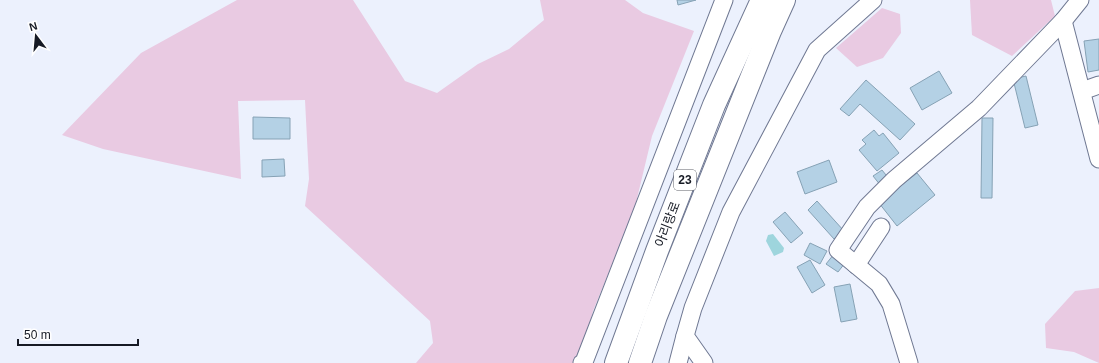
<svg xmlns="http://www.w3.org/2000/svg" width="1099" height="363" font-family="Arial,'Noto Sans KR',sans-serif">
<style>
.green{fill:#e9cae2}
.water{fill:#9ed5dd}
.building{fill:#b4d1e5;stroke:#86a2b5}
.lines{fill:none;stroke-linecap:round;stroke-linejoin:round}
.minor-casing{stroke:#6f7892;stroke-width:19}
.highway-casing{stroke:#6f7892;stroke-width:24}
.minor{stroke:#fff;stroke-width:17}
.highway{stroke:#fff;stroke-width:22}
.labels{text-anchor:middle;stroke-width:3;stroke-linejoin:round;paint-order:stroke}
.shield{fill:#fff;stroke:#5c5f66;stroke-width:1}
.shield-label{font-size:12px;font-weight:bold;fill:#161a24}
.street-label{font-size:13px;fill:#161a24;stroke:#fff}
</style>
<rect width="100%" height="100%" fill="#ecf1fd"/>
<g class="green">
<polygon points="237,0 353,0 405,81 437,93 478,64 509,49 544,20 540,0 625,0 643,13 694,31 652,136 634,211 593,311 580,363 416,363 433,343 430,321 305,206 309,179 305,100 238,101 241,179 103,149 62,135 141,53"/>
<polygon points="970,0 1051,0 1055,16 1012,56 972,35"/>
<polygon points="882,8 900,14 901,33 883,58 857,67 836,48"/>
<polygon points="1099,288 1099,363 1074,352 1046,348 1045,324 1075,291"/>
</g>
<polygon class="water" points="773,234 784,248 783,252 774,256 766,241 768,235"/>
<g class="building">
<polygon points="677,0 696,0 678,5"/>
<polygon points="1099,39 1099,70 1088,72 1084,41"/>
<polygon points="939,71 952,93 922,110 910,88"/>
<polygon points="1026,76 1038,125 1025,128 1013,79"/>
<polygon points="866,80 915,124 900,140 860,104 849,116 840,109"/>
<polygon points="253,117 290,118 290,139 253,139"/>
<polygon points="982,118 993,118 992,198 981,198"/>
<polygon points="874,130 879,136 883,133 899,153 877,171 859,150 866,144 862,140"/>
<polygon points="284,159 285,176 262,177 262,160"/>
<polygon points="829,160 837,182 805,194 797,172"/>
<polygon points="882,170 890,180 881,186 873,176"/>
<polygon points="917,173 935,195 897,226 879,203"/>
<polygon points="817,201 844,231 834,239 808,210"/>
<polygon points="785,212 803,233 791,243 773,222"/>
<polygon points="810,243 827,251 820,264 804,255"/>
<polygon points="834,254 845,263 838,272 826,264"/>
<polygon points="810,260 825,285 812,293 797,267"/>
<polygon points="850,284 857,319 841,322 834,287"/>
</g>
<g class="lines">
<g class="minor-casing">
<g id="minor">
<polyline points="1063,21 1099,159"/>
<polyline points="1082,91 1099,85"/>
<polyline points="856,265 881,227"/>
<polyline points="582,363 584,362 724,0"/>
<polyline points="678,363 685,336"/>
<polyline points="704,363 685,336 693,308 731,212 817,50 873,0"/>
<polyline points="909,363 891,304 879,284 838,250 867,207 894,180 979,108 1063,21 1080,0"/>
</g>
</g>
<g class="highway-casing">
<g id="highway">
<polyline points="616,363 657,251 714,105 762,0"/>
<polyline points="640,363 656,316 770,31 784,0"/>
</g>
</g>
<use href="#minor" class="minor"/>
<use href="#highway" class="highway"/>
</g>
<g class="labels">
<rect class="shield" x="674" y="170" width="22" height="20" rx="3"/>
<g class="shield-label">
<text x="685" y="184">23</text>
</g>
<g class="street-label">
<text transform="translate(667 224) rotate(-69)" y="5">아리랑로</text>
</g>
</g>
<g transform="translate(36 36) rotate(344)" stroke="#ffffff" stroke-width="3" paint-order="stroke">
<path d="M0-3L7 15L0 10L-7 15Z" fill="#161a24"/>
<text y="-6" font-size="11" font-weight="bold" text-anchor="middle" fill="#161a24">N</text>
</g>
<path d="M18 339v6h120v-6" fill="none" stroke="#161a24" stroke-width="2"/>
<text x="24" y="339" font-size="12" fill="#161a24" stroke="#ffffff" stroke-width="3" paint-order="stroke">50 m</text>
</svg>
